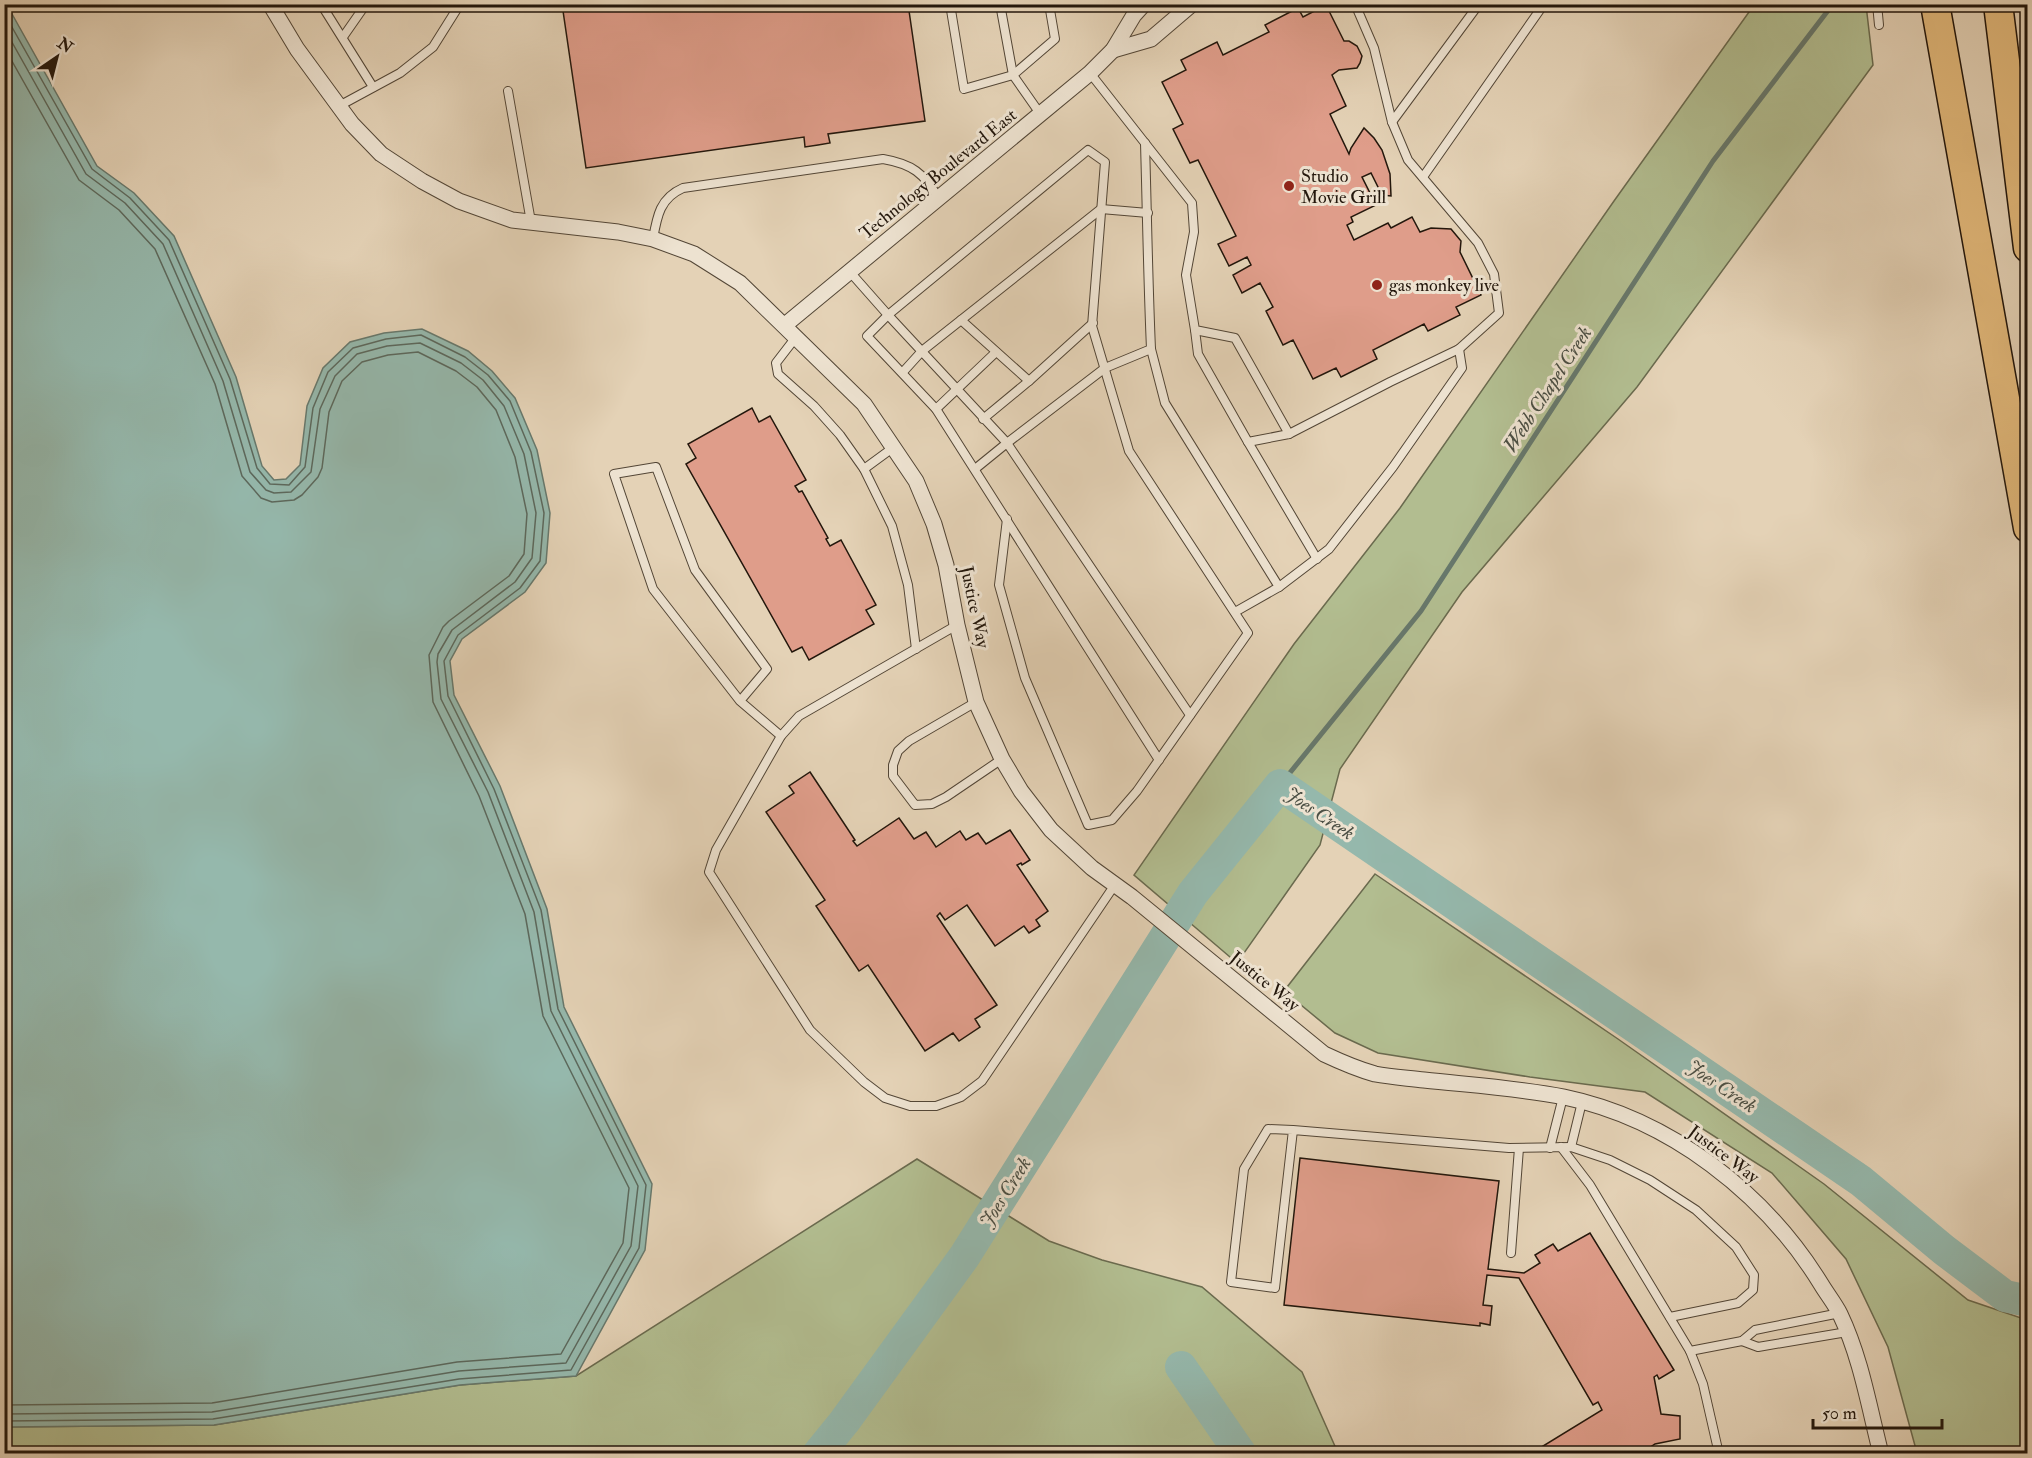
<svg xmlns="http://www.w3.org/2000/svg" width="2032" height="1458" font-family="'IM FELL Double Pica',serif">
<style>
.green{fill:#b2bd90;stroke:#6a6a4e;stroke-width:1.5}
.water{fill:#95b8ac;stroke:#67786c;stroke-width:1.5}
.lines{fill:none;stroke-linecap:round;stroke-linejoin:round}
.shore{stroke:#5c685c;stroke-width:1.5}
.stream{stroke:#67786c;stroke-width:5}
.river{stroke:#95b8ac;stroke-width:32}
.building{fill:#df9d8a;stroke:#23170c;stroke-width:1.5}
.lane-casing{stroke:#534636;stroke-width:10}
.street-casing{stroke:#534636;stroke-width:17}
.highway-casing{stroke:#23170c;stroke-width:31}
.lane{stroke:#ede2d0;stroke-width:8}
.street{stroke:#ede2d0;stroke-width:15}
.highway{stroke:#e2b97b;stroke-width:28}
.poi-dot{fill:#8f2418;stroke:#ede2d0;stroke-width:2}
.labels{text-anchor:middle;stroke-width:6;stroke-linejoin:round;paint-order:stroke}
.street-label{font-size:18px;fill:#23170c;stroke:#ede2d0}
.poi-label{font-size:18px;fill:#23170c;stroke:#ede2d0;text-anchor:start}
.water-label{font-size:20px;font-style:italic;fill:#4b4f44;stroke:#ede2d0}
</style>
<rect width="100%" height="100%" fill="#e4d2b6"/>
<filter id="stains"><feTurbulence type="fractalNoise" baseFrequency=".00333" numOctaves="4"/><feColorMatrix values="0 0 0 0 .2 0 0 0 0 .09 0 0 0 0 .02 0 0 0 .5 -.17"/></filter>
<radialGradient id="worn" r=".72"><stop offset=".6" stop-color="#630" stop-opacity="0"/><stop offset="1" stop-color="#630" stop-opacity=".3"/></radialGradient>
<g class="green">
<polygon points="1754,5 1866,5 1873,65 1637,387 1462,592 1340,769 1320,845 1237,963 1134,875 1294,644 1400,508 1614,201"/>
<polygon points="1375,874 1618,1039 1824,1184 1968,1300 2027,1320 2027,1453 1917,1453 1888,1347 1846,1259 1772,1173 1645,1092 1530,1077 1378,1053 1335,1033 1284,991"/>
<polygon points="917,1159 1049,1241 1102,1260 1202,1287 1302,1372 1338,1453 5,1454 4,1427 214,1425 460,1385 576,1376"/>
</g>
<polygon class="water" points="7,5 97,166 134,193 174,236 236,377 262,466 274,480 286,479 300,465 307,406 323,368 350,342 384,333 422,329 468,351 492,371 515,398 537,450 550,513 546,563 525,592 462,639 450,661 454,695 500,786 547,909 564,1007 652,1184 645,1250 576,1376 460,1385 214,1425 5,1427 4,5"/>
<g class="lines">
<g class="shore">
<polyline points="4,13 92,169 130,198 169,240 230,379 257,468 270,484 289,485 305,467 313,408 328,372 353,348 386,339 421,335 465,357 488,375 510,401 531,452 544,513 540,561 520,588 458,635 444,661 448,696 494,789 541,910 558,1009 646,1185 639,1248 571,1370 459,1379 213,1419 4,1421"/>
<polyline points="4,28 86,174 125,203 163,244 223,381 250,472 266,490 274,493 291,492 311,472 320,409 335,376 357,354 387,346 420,343 461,363 483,380 504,406 524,454 536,513 532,558 515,582 452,630 438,654 437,662 441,699 488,792 534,912 551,1011 638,1186 631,1246 566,1363 459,1371 212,1412 4,1414"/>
<polyline points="4,47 79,180 119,210 155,249 215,384 242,476 261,498 272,502 294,500 302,495 318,477 322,468 329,412 342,381 362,362 388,355 418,352 456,371 477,387 496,410 515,457 527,514 524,554 509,576 449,621 443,627 429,655 433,702 479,796 525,914 543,1016 629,1188 623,1243 561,1354 457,1362 212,1403 4,1405"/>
</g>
<polyline class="stream" points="1280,785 1421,611 1713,161 1833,4"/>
<g class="river">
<polyline points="1181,1367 1241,1454"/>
<polyline points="818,1454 844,1422 964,1257 1193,893 1280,785 1861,1181 1944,1250 2005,1296 2028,1301"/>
</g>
</g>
<g class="building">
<polygon points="562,4 908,4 925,121 828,134 830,143 818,145 805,147 804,137 586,168"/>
<polygon points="1326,5 1344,41 1349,41 1357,46 1362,56 1360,63 1357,68 1339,70 1332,75 1346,106 1330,114 1349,154 1351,148 1364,128 1374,138 1382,150 1390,174 1391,196 1382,195 1371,173 1362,177 1376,205 1351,217 1353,222 1347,225 1354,240 1388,223 1391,228 1412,217 1420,232 1431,228 1451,229 1461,241 1460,252 1481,295 1456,307 1460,315 1428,331 1424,324 1373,350 1377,359 1341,377 1336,368 1313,379 1293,340 1283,345 1266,311 1273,307 1260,283 1242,293 1233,275 1251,265 1247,257 1229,266 1218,244 1236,236 1198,160 1190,163 1173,129 1183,124 1162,82 1186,70 1181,60 1217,42 1223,55 1269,32 1265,25 1298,8 1303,17"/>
<polygon points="752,408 759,422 770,416 806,480 795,486 799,492 802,491 828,538 826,539 830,546 841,540 876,605 866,610 874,624 809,660 802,647 792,652 686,464 696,458 688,444"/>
<polygon points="810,772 855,840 853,841 857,846 899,818 914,839 926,832 936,847 960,831 966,840 978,833 986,844 1010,830 1030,860 1022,865 1021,863 1017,865 1048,911 1036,920 1040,926 1029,933 1024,926 995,946 967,905 945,920 940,913 937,916 997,1005 975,1019 980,1027 959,1041 953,1033 925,1051 868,965 859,971 816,906 825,900 766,812 794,793 789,786"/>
<polygon points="1300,1158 1499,1181 1488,1269 1524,1273 1540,1263 1535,1255 1553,1244 1558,1251 1590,1233 1674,1370 1659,1379 1657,1375 1654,1377 1661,1414 1680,1416 1680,1439 1655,1444 1646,1450 1648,1454 1530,1454 1602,1410 1598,1402 1593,1405 1519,1278 1487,1275 1483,1305 1492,1306 1490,1325 1480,1323 1480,1326 1284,1305"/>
</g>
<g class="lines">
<g class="lane-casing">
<g id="lane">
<polyline points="321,4 373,87"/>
<polyline points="950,4 964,89 1013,75 1055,39 1049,4"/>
<polyline points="1000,4 1013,75 1041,115"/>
<polyline points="1877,4 1879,25"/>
<polyline points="343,37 366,4"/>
<polyline points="1090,73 1192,203 1194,232 1186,275 1195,330 1235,338 1289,434 1390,382 1459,349 1499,313 1494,274 1478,243 1408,160 1392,122 1374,48 1355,4"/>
<polyline points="508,91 531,222"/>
<polyline points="339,106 400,73 433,47 460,4"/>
<polyline points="1392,122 1479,4"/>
<path d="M1145,143c2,69 3,138 6,206l-46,19 -98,75 -119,-128 -21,21 69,73 223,351"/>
<polyline points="1423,177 1544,4"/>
<path d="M653,239c4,-23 7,-41 30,-51l200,-29c29,5 41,14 56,40"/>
<polyline points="850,272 888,315 1088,150 1105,162 1092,326 1129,451 1248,633 1137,791 1112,820 1088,825 1025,678 999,585 1007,519"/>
<polyline points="961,320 1029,381"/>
<polyline points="1195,330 1198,354 1248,442 1289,434"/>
<polyline points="796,337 776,363 778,374 814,406 840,435 864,469 892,526 908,585 916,649"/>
<polyline points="1151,349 1165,403 1279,587 1235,612"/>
<polyline points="903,372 922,351 1101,209 1148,213"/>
<polyline points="936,409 996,352"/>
<polyline points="983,419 1029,381 1093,323"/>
<polyline points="1248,442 1317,559"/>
<polyline points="864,469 894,447"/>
<polyline points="975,469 1007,443 1190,715"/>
<polyline points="1279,587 1329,549 1393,467 1462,368 1459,349"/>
<polyline points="957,625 799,716 781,736 716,850 709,872 810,1030 864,1082 885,1098 910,1106 936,1106 961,1097 982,1081 1114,886"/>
<polyline points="740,701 767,669 695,570 656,467 614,474 653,589 740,701 781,736"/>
<polyline points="976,702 909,741 898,751 893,765 893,776 915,805 932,804 946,797 1002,759"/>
<polyline points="1293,1130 1268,1129 1244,1169 1231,1282 1275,1288 1293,1130 1509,1148 1571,1147 1610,1160 1650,1180 1696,1210 1736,1247 1754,1275 1753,1290 1738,1303 1670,1317"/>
<polyline points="1561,1147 1590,1185 1690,1351 1742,1341 1755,1330 1840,1313"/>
<polyline points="1571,1147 1582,1102"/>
<polyline points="1550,1148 1563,1097"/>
<polyline points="1511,1253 1519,1148"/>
<polyline points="1742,1341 1758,1347 1847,1332"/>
<polyline points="1690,1351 1703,1384 1719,1454"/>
</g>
</g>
<g class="street-casing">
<g id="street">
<path d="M270,4l27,45 55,75 29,30 41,27 37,20 53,19 106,12 35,7 41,15 46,29 124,121 52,77 18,43 12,41 11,60 19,77 26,57 19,32 30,39 41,38 40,29 192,157c17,8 33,15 51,20 16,3 33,4 49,6 46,5 94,8 140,17 106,22 201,96 257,187 6,10 14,20 19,30 21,44 29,93 41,140"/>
<polyline points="1113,50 1151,39 1192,4"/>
<polyline points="785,325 1090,73 1113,50 1134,15 1144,4"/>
</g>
</g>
<g class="highway-casing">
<g id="highway">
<polyline points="1935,4 2028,528"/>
<polyline points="1998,4 2028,248"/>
</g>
</g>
<use href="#lane" class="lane"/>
<use href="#street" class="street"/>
<use href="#highway" class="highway"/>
</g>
<g class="poi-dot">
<circle cx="1289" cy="186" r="6"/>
<circle cx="1377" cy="285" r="6"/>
</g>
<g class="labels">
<g class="street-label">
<text transform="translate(938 174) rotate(-39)" y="6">Technology Boulevard East</text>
<text transform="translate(975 607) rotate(78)" y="6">Justice Way</text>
<text transform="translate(1265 981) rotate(39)" y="6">Justice Way</text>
<text transform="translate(1724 1154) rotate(37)" y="6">Justice Way</text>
</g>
<g class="poi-label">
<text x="1301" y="182">Studio<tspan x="1301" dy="21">Movie Grill</tspan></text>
<text x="1389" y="291">gas monkey live</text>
</g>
<g class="water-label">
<text transform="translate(1547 389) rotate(-57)" y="7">Webb Chapel Creek</text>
<text transform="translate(1320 813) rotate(34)" y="7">Joes Creek</text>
<text transform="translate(1722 1086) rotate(34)" y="7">Joes Creek</text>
<text transform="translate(1005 1192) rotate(-58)" y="7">Joes Creek</text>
</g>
</g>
<rect width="2032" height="1458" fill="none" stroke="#e4d2b6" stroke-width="24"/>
<rect x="6" y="6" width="2020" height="1446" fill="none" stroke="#23170c" stroke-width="3"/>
<rect x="12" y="12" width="2008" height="1434" fill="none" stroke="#23170c" stroke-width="1.5"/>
<g transform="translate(57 57) rotate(35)" stroke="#ede2d0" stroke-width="4.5" paint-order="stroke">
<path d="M0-4.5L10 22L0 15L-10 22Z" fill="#23170c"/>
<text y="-9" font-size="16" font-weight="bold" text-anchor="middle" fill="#23170c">N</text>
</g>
<path d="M1813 1419v9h129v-9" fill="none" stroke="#23170c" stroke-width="3"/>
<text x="1822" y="1419" font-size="18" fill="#23170c" stroke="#ede2d0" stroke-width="4.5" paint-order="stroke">50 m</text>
<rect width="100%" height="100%" filter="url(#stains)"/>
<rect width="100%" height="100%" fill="url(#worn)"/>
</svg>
